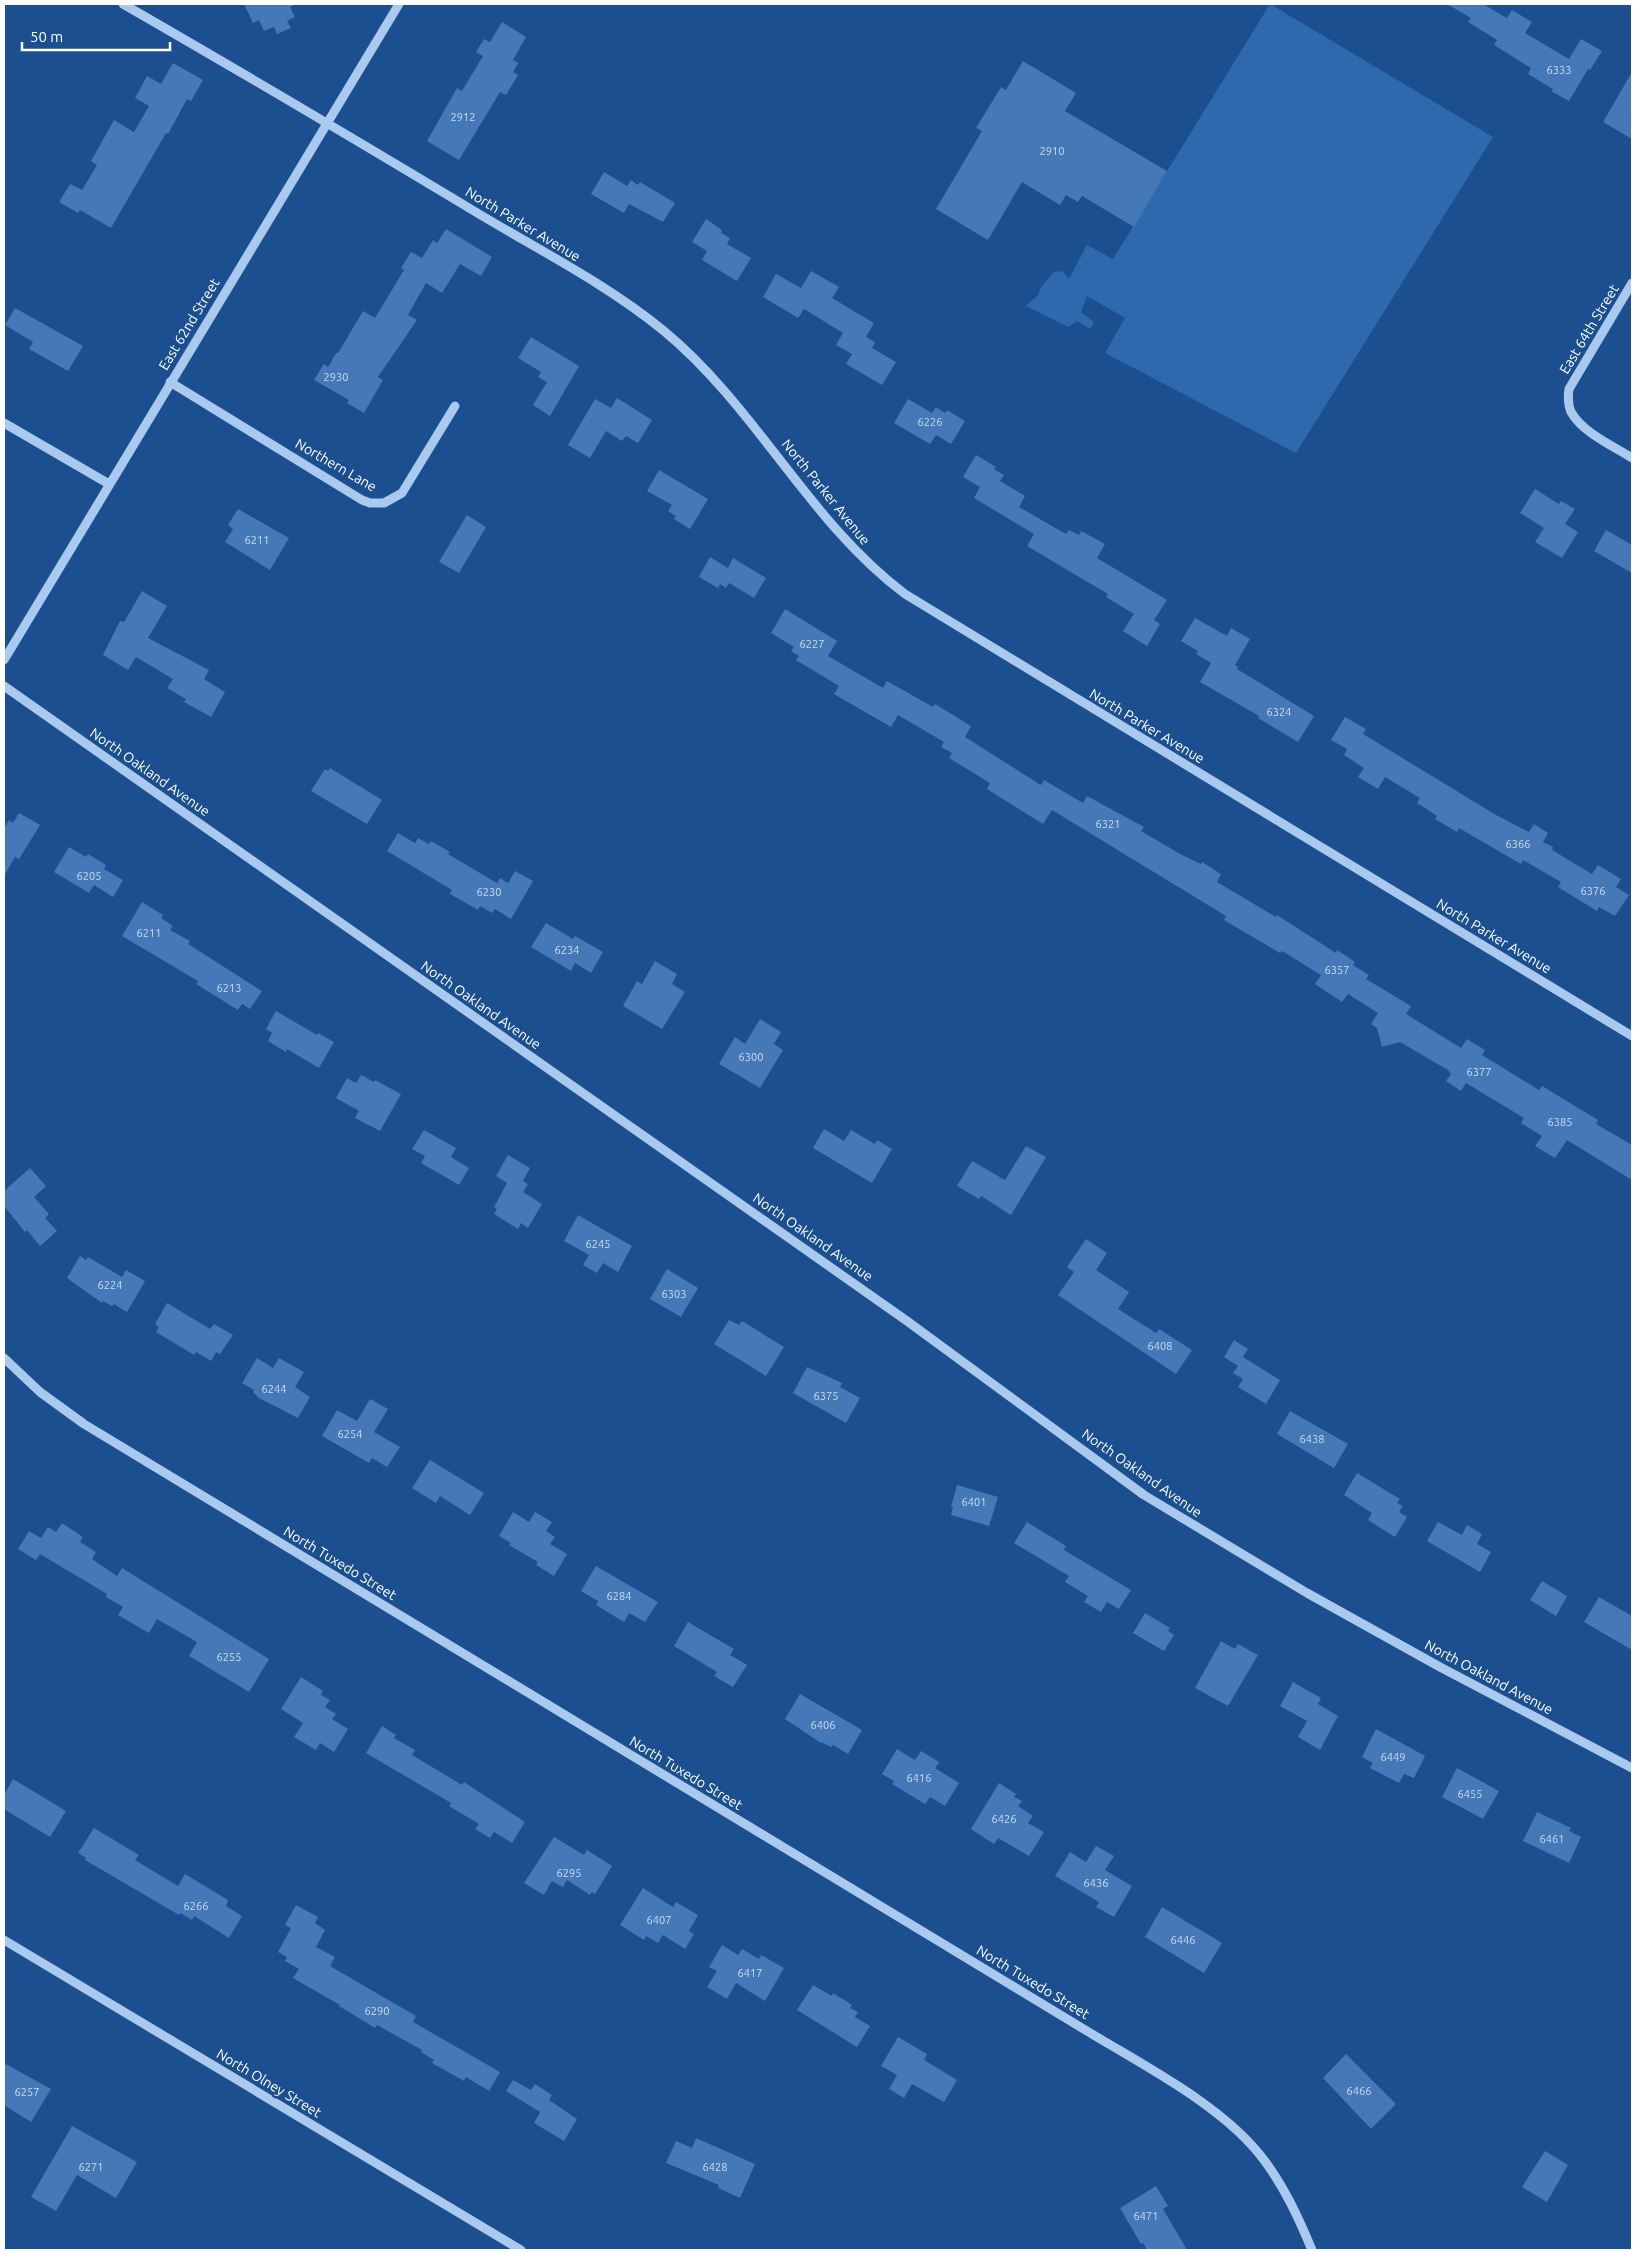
<svg xmlns="http://www.w3.org/2000/svg" width="1636" height="2254" font-family="Ubuntu,sans-serif">
<style>
.green{fill:#2e69ad}
.building{fill:#4478b7}
.lines{fill:none;stroke-linecap:round;stroke-linejoin:round}
.minor{stroke:#a9c9ee;stroke-width:9}
.labels{text-anchor:middle;stroke-width:5;stroke-linejoin:round;paint-order:stroke}
.number-label{font-size:11px;fill:#d0dded}
.street-label{font-size:14px;fill:#fff;stroke:#1b4f8f}
</style>
<rect width="100%" height="100%" fill="#1b4f8f"/>
<polygon class="green" points="1270,4 1493,137 1296,453 1105,353 1125,318 1087,296 1081,312 1094,322 1090,329 1077,321 1068,327 1026,306 1038,295 1041,287 1054,272 1062,271 1069,279 1087,245 1113,259"/>
<g class="building">
<polygon points="244,4 296,4 290,7 295,17 287,21 291,28 277,34 274,27 264,31 259,20 253,23"/>
<polygon points="1447,4 1483,4 1507,18 1512,10 1532,22 1525,33 1569,59 1581,39 1602,51 1590,70 1588,69 1569,101 1551,91 1553,89 1528,74 1531,68 1494,45 1497,40 1468,22 1471,18"/>
<polygon points="502,22 526,37 513,60 518,63 513,72 518,75 506,95 500,92 459,160 427,141 457,88 462,91 483,56 476,52 484,39 490,42"/>
<polygon points="1023,61 1076,93 1065,111 1167,171 1134,227 1082,196 1078,202 1066,195 1060,205 1022,182 988,240 936,209 982,131 976,128 1001,87 1006,90"/>
<polygon points="173,63 203,80 191,101 187,99 168,134 166,133 111,228 80,210 78,213 59,202 70,184 82,190 97,165 91,161 114,120 134,132 149,106 135,98 147,76 161,84"/>
<polygon points="1632,72 1632,139 1603,122"/>
<polygon points="604,172 627,186 631,180 638,185 640,182 675,203 663,222 629,204 624,213 591,194"/>
<polygon points="706,219 722,230 721,233 730,238 727,244 751,258 737,281 702,260 707,251 692,242"/>
<polygon points="446,229 492,257 481,276 460,264 442,293 426,283 408,315 417,320 378,377 383,380 364,413 347,403 349,400 314,380 324,364 328,367 336,353 338,353 363,311 375,318 404,270 401,268 411,252 422,258 433,240 437,243"/>
<polygon points="811,271 839,287 832,298 874,323 866,337 875,342 872,348 896,362 882,385 846,364 852,354 836,345 843,333 804,309 798,318 763,297 776,274 801,288"/>
<polygon points="15,308 83,346 68,371 29,349 33,342 5,325"/>
<polygon points="531,337 579,366 550,416 533,405 547,382 538,377 541,372 518,358"/>
<polygon points="617,398 652,420 638,443 626,436 622,441 606,431 590,458 568,445 595,399 611,408"/>
<polygon points="908,399 932,413 936,407 945,413 947,410 965,421 951,444 936,435 930,444 894,423"/>
<polygon points="976,455 996,467 994,469 1004,475 1000,481 1025,496 1019,507 1066,534 1069,530 1079,535 1081,531 1105,544 1097,558 1167,600 1154,620 1160,624 1147,646 1123,631 1134,614 1106,597 1108,594 1027,546 1034,534 974,498 980,487 963,477"/>
<polygon points="659,470 708,499 690,529 674,519 676,516 668,511 672,505 647,491"/>
<polygon points="1535,489 1559,504 1561,501 1575,509 1565,524 1578,532 1562,558 1535,542 1544,528 1520,513"/>
<polygon points="238,509 289,538 270,570 225,542 233,529 228,525"/>
<polygon points="467,515 486,527 459,573 439,562"/>
<polygon points="1606,530 1632,545 1632,573 1594,551"/>
<polygon points="710,557 728,568 733,558 766,578 754,598 729,583 726,588 720,584 718,588 699,577"/>
<polygon points="142,591 167,606 148,638 209,670 204,679 225,692 211,717 184,702 186,699 167,688 173,679 136,657 128,670 103,655 120,621 124,622"/>
<polygon points="785,609 837,641 828,656 883,688 887,681 933,707 935,704 971,726 965,737 1041,785 1044,780 1083,803 1087,796 1144,827 1141,831 1182,855 1201,864 1202,862 1221,874 1217,882 1276,917 1277,915 1336,953 1337,950 1355,962 1353,965 1369,975 1366,979 1411,1006 1406,1014 1461,1048 1467,1039 1485,1050 1482,1055 1539,1090 1542,1086 1598,1120 1596,1124 1632,1145 1632,1180 1567,1140 1555,1158 1535,1146 1542,1136 1521,1123 1524,1118 1466,1083 1461,1091 1446,1081 1451,1074 1448,1070 1400,1042 1382,1047 1377,1028 1371,1024 1378,1013 1348,994 1342,1002 1315,984 1321,975 1282,951 1280,953 1224,920 1226,916 1052,810 1043,824 987,789 990,783 949,758 952,753 941,747 944,742 898,715 891,727 834,694 839,686 796,660 799,656 791,651 794,647 771,633"/>
<polygon points="1195,618 1227,636 1231,628 1250,639 1235,665 1238,667 1237,669 1314,716 1298,742 1258,718 1259,716 1200,682 1211,663 1196,654 1198,651 1181,641"/>
<polygon points="1345,717 1366,729 1363,734 1496,815 1529,832 1534,824 1548,833 1543,842 1553,847 1552,850 1592,874 1598,865 1621,879 1616,887 1629,895 1615,916 1599,907 1597,911 1558,887 1561,882 1523,860 1521,864 1459,828 1457,832 1435,819 1437,816 1417,803 1420,798 1385,777 1378,789 1358,777 1364,768 1344,755 1347,749 1331,740"/>
<polygon points="330,768 382,800 367,824 311,791 325,769 328,771"/>
<polygon points="19,813 40,825 19,859 15,857 4,876 4,828 9,820 13,823"/>
<polygon points="398,833 415,843 418,838 429,844 431,841 450,852 448,854 497,883 500,878 508,883 515,871 533,881 511,919 495,909 492,913 480,906 478,910 450,894 452,890 387,851"/>
<polygon points="69,847 86,857 88,854 106,865 104,869 123,880 113,897 94,885 89,893 54,872"/>
<polygon points="142,902 163,915 161,918 173,926 170,930 190,941 188,944 262,991 250,1009 242,1004 238,1010 196,984 198,981 122,936"/>
<polygon points="546,923 573,939 575,936 603,952 591,973 575,963 571,971 531,947"/>
<polygon points="655,961 677,974 672,984 685,992 662,1029 623,1006 637,981 642,984"/>
<polygon points="276,1011 317,1035 318,1033 334,1042 319,1068 287,1049 286,1052 268,1041 272,1033 266,1029"/>
<polygon points="760,1019 781,1032 774,1044 783,1050 760,1088 719,1064 735,1037 745,1044"/>
<polygon points="361,1075 374,1082 375,1080 401,1094 380,1131 355,1118 359,1111 336,1098 347,1078 356,1083"/>
<polygon points="824,1129 844,1141 851,1130 875,1144 877,1140 892,1149 872,1183 813,1148"/>
<polygon points="424,1130 456,1148 451,1157 469,1168 459,1185 421,1163 425,1156 412,1149"/>
<polygon points="1026,1146 1046,1157 1011,1215 981,1196 979,1199 957,1186 972,1161 1005,1180"/>
<polygon points="508,1155 530,1168 523,1181 528,1184 523,1192 542,1204 528,1228 521,1223 518,1229 494,1214 497,1209 494,1207 507,1183 496,1176"/>
<polygon points="30,1168 46,1186 34,1197 49,1214 45,1218 57,1231 40,1246 27,1230 25,1232 4,1206 4,1191"/>
<polygon points="578,1215 632,1246 618,1272 603,1263 597,1273 583,1265 589,1255 564,1241"/>
<polygon points="1086,1239 1107,1253 1096,1270 1129,1292 1118,1309 1156,1333 1159,1329 1192,1350 1176,1374 1058,1295 1074,1272 1067,1267"/>
<polygon points="80,1256 86,1260 88,1257 122,1277 126,1270 145,1281 127,1312 114,1304 112,1306 103,1301 102,1303 67,1278"/>
<polygon points="667,1269 698,1288 681,1317 650,1299"/>
<polygon points="167,1303 210,1329 214,1324 233,1335 220,1354 216,1352 211,1361 196,1352 194,1355 156,1332 159,1327 155,1324"/>
<polygon points="729,1320 739,1325 742,1321 784,1347 766,1376 714,1344"/>
<polygon points="1234,1340 1248,1349 1243,1357 1280,1380 1266,1404 1238,1387 1243,1379 1233,1373 1238,1366 1224,1357"/>
<polygon points="257,1358 273,1368 279,1358 304,1372 295,1387 310,1397 298,1418 259,1398 253,1392 254,1390 242,1383"/>
<polygon points="807,1367 842,1383 840,1387 860,1398 846,1423 793,1393"/>
<polygon points="370,1399 388,1409 374,1432 400,1447 387,1467 372,1458 369,1463 322,1436 337,1410 357,1421"/>
<polygon points="1290,1411 1348,1444 1334,1468 1277,1434"/>
<polygon points="430,1460 484,1493 470,1515 440,1496 436,1503 412,1488"/>
<polygon points="1357,1473 1400,1499 1397,1503 1403,1506 1399,1512 1407,1517 1395,1537 1368,1520 1372,1513 1344,1495"/>
<polygon points="957,1485 998,1497 989,1526 951,1515 953,1507 951,1507"/>
<polygon points="513,1512 529,1522 535,1512 552,1522 546,1531 555,1537 550,1544 567,1554 554,1576 536,1565 538,1562 509,1545 511,1543 499,1536"/>
<polygon points="1027,1522 1066,1546 1064,1550 1131,1590 1119,1609 1107,1602 1101,1612 1084,1602 1088,1596 1065,1582 1069,1576 1014,1543"/>
<polygon points="1438,1522 1462,1535 1467,1525 1482,1534 1477,1544 1491,1552 1480,1572 1427,1541"/>
<polygon points="62,1523 83,1537 80,1542 96,1552 92,1559 117,1576 122,1568 269,1659 249,1692 189,1656 197,1642 157,1619 149,1633 118,1615 123,1607 106,1597 107,1594 40,1554 36,1560 18,1549 29,1531 41,1538 48,1527 56,1532"/>
<polygon points="596,1566 658,1602 645,1622 629,1613 624,1622 596,1605 598,1601 581,1591"/>
<polygon points="1542,1581 1567,1596 1556,1616 1530,1600"/>
<polygon points="1599,1597 1632,1616 1632,1650 1584,1622"/>
<polygon points="1145,1613 1170,1628 1168,1631 1174,1635 1164,1651 1133,1633"/>
<polygon points="688,1622 734,1649 730,1655 747,1665 733,1687 714,1676 717,1672 674,1646"/>
<polygon points="1221,1641 1235,1649 1238,1644 1258,1655 1228,1706 1195,1688"/>
<polygon points="301,1677 323,1691 321,1695 330,1700 325,1707 336,1714 332,1719 348,1729 334,1752 320,1743 316,1750 294,1737 303,1723 281,1709"/>
<polygon points="1293,1682 1321,1698 1318,1704 1338,1716 1320,1750 1298,1737 1307,1721 1280,1706"/>
<polygon points="800,1694 862,1730 848,1754 833,1745 831,1747 821,1742 821,1743 785,1719"/>
<polygon points="382,1726 396,1735 394,1738 415,1750 412,1755 462,1785 464,1782 525,1822 512,1843 494,1832 490,1838 475,1829 479,1824 449,1806 451,1803 366,1753"/>
<polygon points="1376,1729 1425,1756 1414,1778 1404,1774 1399,1783 1370,1768 1373,1763 1362,1757"/>
<polygon points="897,1749 915,1760 921,1751 939,1762 935,1768 959,1783 945,1806 930,1797 925,1804 892,1784 894,1781 882,1774"/>
<polygon points="1457,1768 1499,1791 1483,1819 1442,1797"/>
<polygon points="13,1779 66,1811 50,1837 4,1809 4,1795"/>
<polygon points="999,1783 1016,1794 1014,1797 1022,1801 1018,1806 1033,1816 1028,1823 1044,1832 1029,1856 998,1838 994,1844 971,1829"/>
<polygon points="1537,1812 1571,1828 1569,1831 1581,1837 1569,1863 1523,1841"/>
<polygon points="94,1828 139,1855 135,1860 178,1886 185,1874 228,1900 226,1906 242,1916 229,1938 194,1916 192,1920 180,1913 179,1915 85,1860 86,1858 78,1853"/>
<polygon points="554,1837 584,1855 587,1850 612,1866 595,1894 592,1892 590,1895 567,1880 563,1887 552,1881 544,1895 524,1883"/>
<polygon points="1096,1846 1114,1856 1105,1870 1132,1886 1114,1917 1096,1907 1099,1902 1055,1876 1070,1852 1086,1862"/>
<polygon points="643,1888 673,1907 676,1902 698,1915 689,1931 694,1934 685,1949 663,1935 658,1943 646,1936 644,1940 620,1925"/>
<polygon points="296,1905 318,1917 315,1923 325,1930 316,1947 335,1957 330,1966 416,2016 413,2022 500,2072 489,2091 466,2077 464,2081 432,2063 434,2060 421,2052 422,2050 377,2025 375,2028 339,2006 340,2005 293,1978 299,1969 285,1961 287,1957 278,1952 291,1928 285,1925"/>
<polygon points="1162,1907 1222,1943 1204,1973 1145,1937"/>
<polygon points="722,1945 738,1955 742,1949 759,1959 761,1955 784,1968 765,2001 736,1983 727,1999 707,1987 717,1971 709,1967"/>
<polygon points="813,1985 832,1996 833,1993 852,2005 850,2008 858,2012 855,2017 870,2026 857,2047 797,2010"/>
<polygon points="898,2037 927,2054 924,2060 957,2080 944,2102 912,2084 904,2098 889,2089 897,2075 881,2066"/>
<polygon points="1346,2054 1396,2104 1371,2129 1323,2078"/>
<polygon points="4,2063 51,2089 31,2122 4,2105"/>
<polygon points="513,2080 531,2090 535,2084 552,2095 549,2100 577,2119 564,2141 534,2123 540,2112 506,2091"/>
<polygon points="72,2126 137,2162 116,2198 77,2175 56,2211 31,2197"/>
<polygon points="696,2138 755,2164 740,2198 718,2188 719,2185 666,2163 676,2141 692,2148"/>
<polygon points="1545,2151 1568,2165 1547,2202 1522,2187"/>
<polygon points="1156,2186 1168,2206 1163,2209 1187,2250 1147,2250 1143,2243 1141,2244 1120,2208"/>
</g>
<g class="lines">
<g class="minor">
<path d="M123,4c120,69 238,139 356,210 62,37 129,71 185,117 94,78 144,190 241,263l727,442"/>
<path d="M1632,283l-63,106c-1,7 -1,16 2,23 12,21 42,34 61,46"/>
<polyline points="170,382 362,500 370,503 384,503 402,493 455,406"/>
<polyline points="4,423 109,484"/>
<polyline points="4,660 399,4"/>
<polyline points="4,686 907,1321 1144,1495 1307,1593 1440,1667 1632,1768"/>
<path d="M4,1358l36,34 44,32 1003,607c57,35 137,75 177,129 21,28 35,59 48,90"/>
<polyline points="4,1940 521,2250"/>
</g>
</g>
<g class="labels">
<g class="number-label">
<text x="1559" y="74">6333</text>
<text x="463" y="121">2912</text>
<text x="1052" y="155">2910</text>
<text x="336" y="381">2930</text>
<text x="930" y="426">6226</text>
<text x="257" y="544">6211</text>
<text x="812" y="648">6227</text>
<text x="1279" y="716">6324</text>
<text x="1108" y="828">6321</text>
<text x="1518" y="848">6366</text>
<text x="89" y="880">6205</text>
<text x="1593" y="895">6376</text>
<text x="489" y="896">6230</text>
<text x="149" y="937">6211</text>
<text x="567" y="954">6234</text>
<text x="1337" y="974">6357</text>
<text x="229" y="992">6213</text>
<text x="751" y="1061">6300</text>
<text x="1479" y="1076">6377</text>
<text x="1560" y="1126">6385</text>
<text x="598" y="1248">6245</text>
<text x="110" y="1289">6224</text>
<text x="674" y="1298">6303</text>
<text x="1160" y="1350">6408</text>
<text x="274" y="1393">6244</text>
<text x="826" y="1400">6375</text>
<text x="350" y="1438">6254</text>
<text x="1312" y="1443">6438</text>
<text x="974" y="1506">6401</text>
<text x="619" y="1600">6284</text>
<text x="229" y="1661">6255</text>
<text x="823" y="1729">6406</text>
<text x="1393" y="1761">6449</text>
<text x="919" y="1782">6416</text>
<text x="1470" y="1798">6455</text>
<text x="1004" y="1823">6426</text>
<text x="1552" y="1843">6461</text>
<text x="569" y="1877">6295</text>
<text x="1096" y="1887">6436</text>
<text x="196" y="1910">6266</text>
<text x="659" y="1924">6407</text>
<text x="1183" y="1944">6446</text>
<text x="750" y="1977">6417</text>
<text x="377" y="2015">6290</text>
<text x="1359" y="2095">6466</text>
<text x="27" y="2096">6257</text>
<text x="91" y="2171">6271</text>
<text x="715" y="2171">6428</text>
<text x="1146" y="2220">6471</text>
</g>
<g class="street-label">
<text transform="translate(523 224) rotate(31)" y="5">North Parker Avenue</text>
<text transform="translate(189 324) rotate(-59)" y="5">East 62nd Street</text>
<text transform="translate(1589 329) rotate(-59)" y="5">East 64th Street</text>
<text transform="translate(336 465) rotate(30)" y="5">Northern Lane</text>
<text transform="translate(826 492) rotate(51)" y="5">North Parker Avenue</text>
<text transform="translate(1147 726) rotate(31)" y="5">North Parker Avenue</text>
<text transform="translate(150 772) rotate(35)" y="5">North Oakland Avenue</text>
<text transform="translate(1494 936) rotate(31)" y="5">North Parker Avenue</text>
<text transform="translate(481 1005) rotate(35)" y="5">North Oakland Avenue</text>
<text transform="translate(813 1237) rotate(35)" y="5">North Oakland Avenue</text>
<text transform="translate(1142 1473) rotate(35)" y="5">North Oakland Avenue</text>
<text transform="translate(340 1563) rotate(31)" y="5">North Tuxedo Street</text>
<text transform="translate(1489 1677) rotate(28)" y="5">North Oakland Avenue</text>
<text transform="translate(686 1773) rotate(31)" y="5">North Tuxedo Street</text>
<text transform="translate(1033 1982) rotate(31)" y="5">North Tuxedo Street</text>
<text transform="translate(269 2083) rotate(31)" y="5">North Olney Street</text>
</g>
</g>
<rect width="1636" height="2254" fill="none" stroke="#ffffff" stroke-width="10"/>
<path d="M22 42v8h148v-8" fill="none" stroke="#ffffff" stroke-width="2.5"/>
<text x="30" y="42" font-size="15" fill="#ffffff" stroke="#1b4f8f" stroke-width="4" paint-order="stroke">50 m</text>
</svg>
